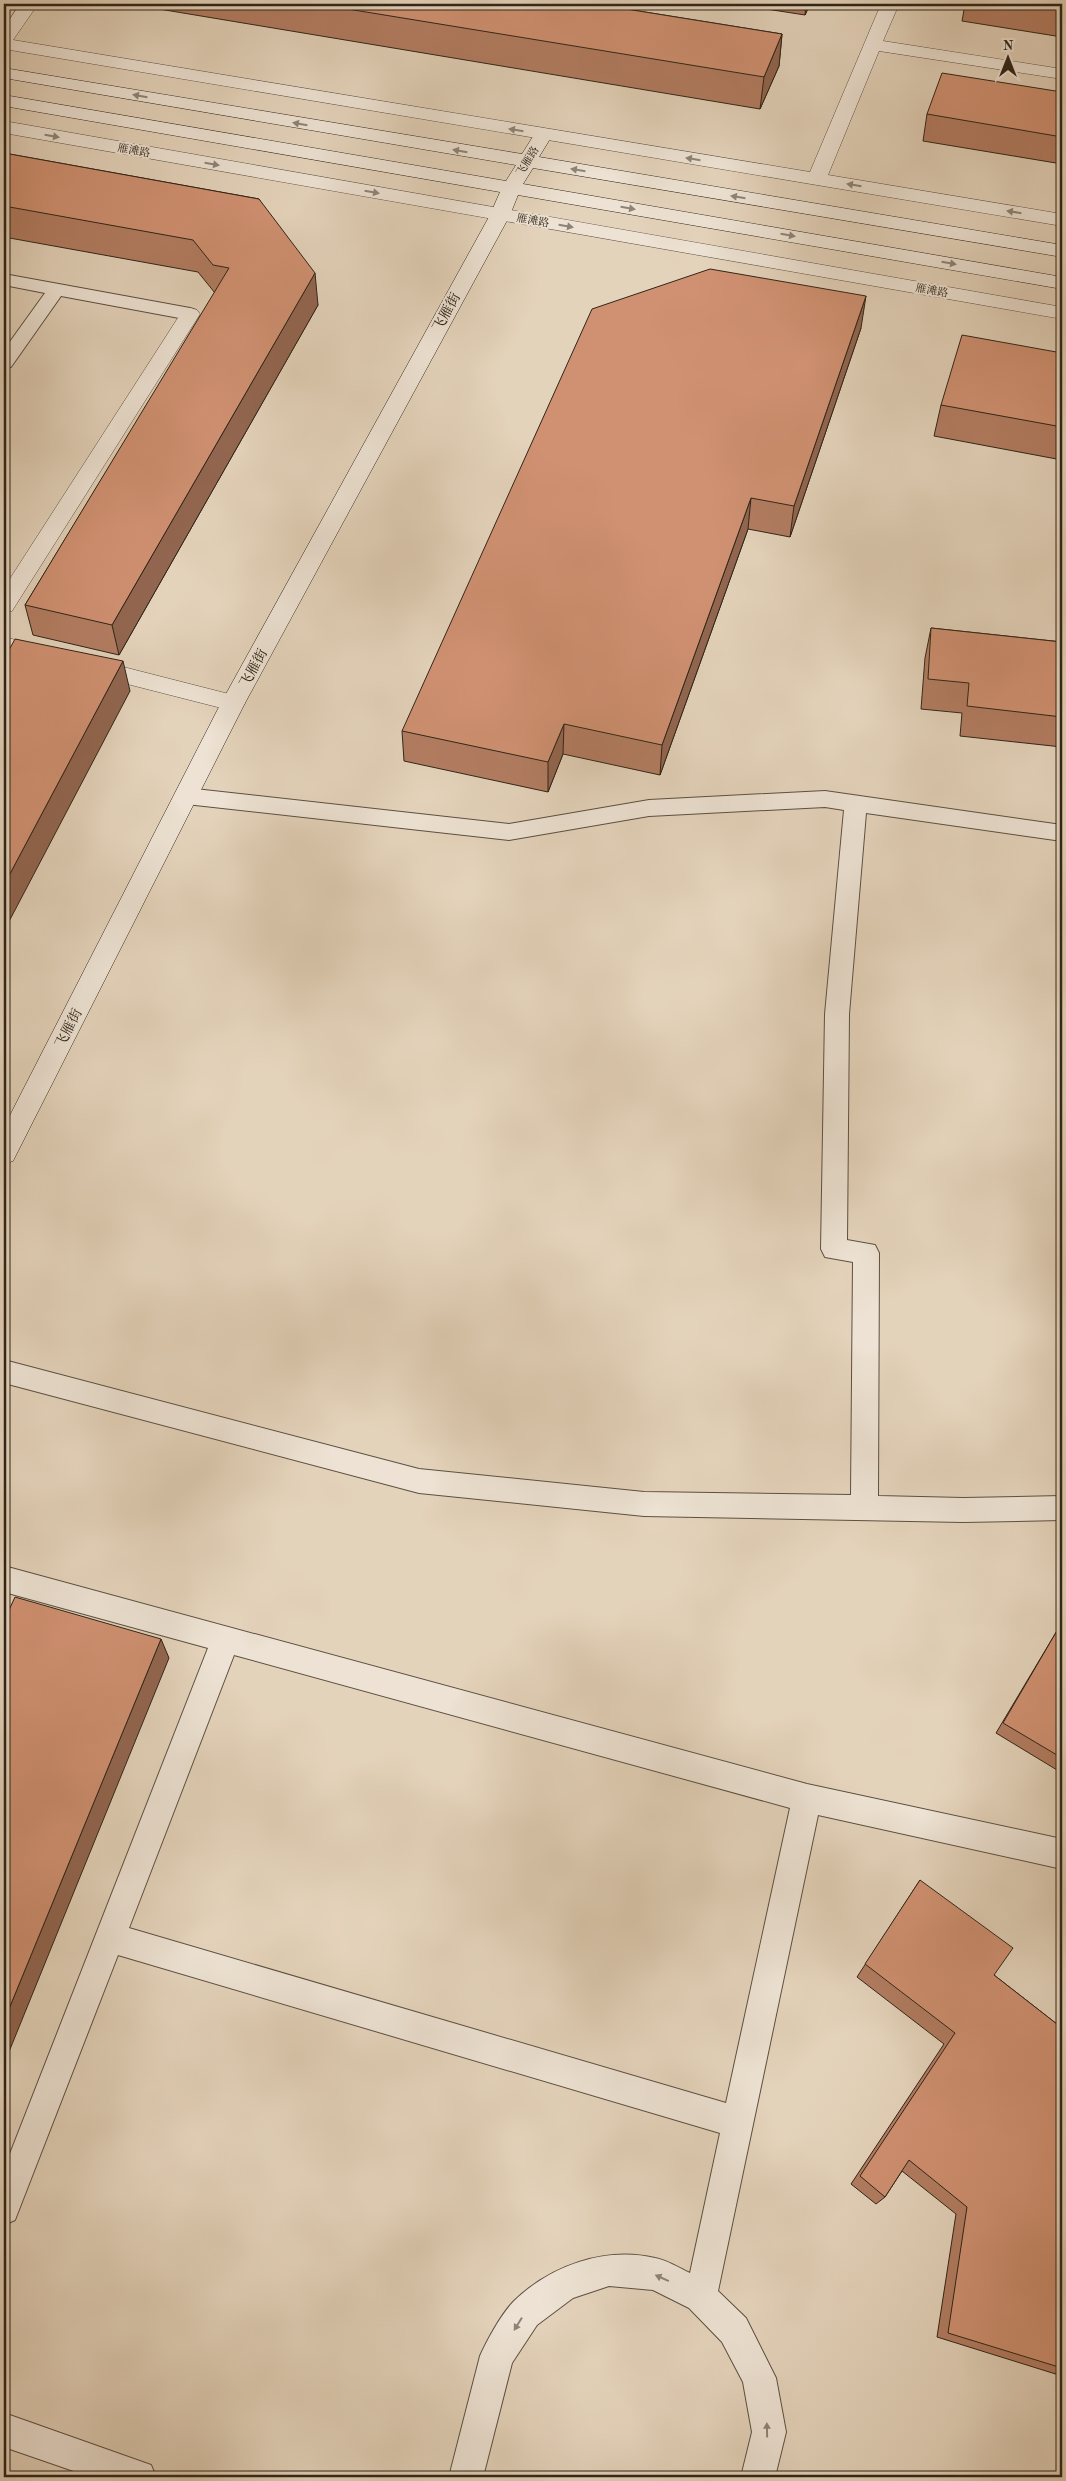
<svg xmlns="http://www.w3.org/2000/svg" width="1066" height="2481" font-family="'Old Standard TT','Noto Serif SC',serif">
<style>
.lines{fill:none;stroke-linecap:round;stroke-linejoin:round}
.service-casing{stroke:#5c5042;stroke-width:2}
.minor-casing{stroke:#5c5042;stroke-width:1}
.secondary-casing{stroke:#2f2519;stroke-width:1}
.service{fill:#ede2d3;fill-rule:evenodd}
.minor{fill:#ede2d3;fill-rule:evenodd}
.secondary{fill:#ede2d3;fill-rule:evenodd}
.wall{fill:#b37d62;stroke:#2f2519}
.shaded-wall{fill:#926650;stroke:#2f2519}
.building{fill:#d09172;stroke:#2f2519}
.oneway{fill:#8e8476}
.labels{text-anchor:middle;stroke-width:4;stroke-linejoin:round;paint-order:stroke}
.far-street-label{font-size:11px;fill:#2f2519;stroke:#ede2d3}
.street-label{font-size:14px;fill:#2f2519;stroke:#ede2d3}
</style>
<rect width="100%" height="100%" fill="#e4d3bb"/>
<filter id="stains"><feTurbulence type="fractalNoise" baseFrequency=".004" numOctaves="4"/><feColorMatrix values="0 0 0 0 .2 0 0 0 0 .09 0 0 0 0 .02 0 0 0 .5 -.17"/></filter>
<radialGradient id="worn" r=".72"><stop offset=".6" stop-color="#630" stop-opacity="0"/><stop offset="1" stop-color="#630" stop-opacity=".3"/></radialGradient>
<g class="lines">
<g class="service-casing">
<g id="service">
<polygon points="4,274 190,308 196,310 199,314 196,318 190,320 61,296 11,367 4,369 4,350 45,293 4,285"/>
<polygon points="186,788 509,824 649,800 825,791 1062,825 1062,841 866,813 849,1014 847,1240 875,1245 879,1253 878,1496 963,1498 1062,1496 1062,1520 963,1522 644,1516 419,1493 4,1383 4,1360 419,1469 644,1492 851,1495 853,1262 825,1257 821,1249 825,1014 844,810 825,807 649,816 509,840 186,804 178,802 175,796 178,790"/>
<path d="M4,1566l803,218 255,55v30l-244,-54 -100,476 28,27 30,60 10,54 -11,45h-34l11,-45 -9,-50 -21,-40 -33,-34 -36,-18 -44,-4 -36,12 -36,27 -25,38 -29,114h-34l31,-121c7,-16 22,-43 34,-55 36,-35 91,-55 141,-43 12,2 24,10 35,15l30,-140 -602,-178 -103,265 -11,5v-56l204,-521 -204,-56zM234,1655l556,153 -64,295 -597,-175z"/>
<polygon points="4,2413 151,2465 156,2477 91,2477 4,2447"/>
</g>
</g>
<g class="minor-casing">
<g id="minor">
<polygon points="20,4 38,4 13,40 810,172 881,4 899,4 883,41 1062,69 1062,79 879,51 828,175 1062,214 1062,226 4,49 4,28"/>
<polygon points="4,121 1062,307 1062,319 4,133"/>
<polygon points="190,308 197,310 200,314 12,611 4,613 4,588 183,310"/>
<polygon points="4,637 56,650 59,656 56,662 48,664 4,653"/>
<polygon points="92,659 233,695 241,697 245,703 241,709 233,711 84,673 81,667 84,661"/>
</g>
</g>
<g class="secondary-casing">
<polygon id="secondary" points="4,68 522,154 537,130 551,130 553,134 539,157 1062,245 1062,257 533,168 523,184 1062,277 1062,289 518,195 510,215 245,703 13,1161 4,1164 4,1127 221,703 490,215 500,192 4,106 4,95 506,181 516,165 4,78"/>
</g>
<use href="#service" class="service"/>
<use href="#minor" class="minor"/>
<use href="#secondary" class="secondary"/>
</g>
<g class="wall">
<polygon points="129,4 595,4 782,34 779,66 760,109"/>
<polygon points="734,4 810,4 805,15"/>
<polygon points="965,4 1062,4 1062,37 962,21"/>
<polygon points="1062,92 1062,164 923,141 927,114"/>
<polygon points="4,153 259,199 318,305 119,655 33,635 25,605 215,293 198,272 4,237"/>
<polygon points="861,328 790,537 748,529 660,775 563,754 548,792 404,761 402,731"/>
<polygon points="1062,353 1062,460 934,436 941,405"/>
<polygon points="931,628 1062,642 1062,747 960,736 962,713 921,709 925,658"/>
<polygon points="1058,1629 1062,1631 1062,1773 996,1733"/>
<polygon points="920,1880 994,1975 1062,2028 1062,2376 937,2337 956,2214 902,2171 885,2197 876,2204 851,2184 944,2044 857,1977"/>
</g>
<g class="shaded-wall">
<polygon points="806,4 810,4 805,15"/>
<polygon points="782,34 779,66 760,109 764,77"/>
<polygon points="315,273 318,305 119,655 112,625"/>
<polygon points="866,296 861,328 790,537 794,506"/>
<polygon points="751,498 748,529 660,775 662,745"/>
<polygon points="123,661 130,691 4,931 4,885"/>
<polygon points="564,724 563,754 548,792 548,762"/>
<polygon points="161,1639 169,1658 4,2064 4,2021"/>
</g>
<g class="building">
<polygon points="317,4 595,4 782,34 764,77"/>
<polygon points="1023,4 1062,4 1062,10"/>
<polygon points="942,73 1062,92 1062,137 927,114"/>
<polygon points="4,153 259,199 315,273 112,625 25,605 229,268 213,265 193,240 4,206"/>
<polygon points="710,269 866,296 794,506 751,498 662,745 564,724 548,762 402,731 592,309"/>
<polygon points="962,335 1062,353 1062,427 941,405"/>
<polygon points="931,628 1062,642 1062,717 967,706 969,683 928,679"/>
<polygon points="15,639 123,661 4,885 4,659"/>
<polygon points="15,1597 161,1639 4,2021 4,1621"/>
<polygon points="1058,1629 1062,1631 1062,1758 1003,1723"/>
<polygon points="920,1880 1013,1948 994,1975 1062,2028 1062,2368 948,2333 967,2207 909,2160 885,2197 860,2176 955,2033 865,1964"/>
</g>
<defs><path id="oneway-solid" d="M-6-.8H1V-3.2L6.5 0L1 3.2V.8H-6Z" transform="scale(1.25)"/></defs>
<g class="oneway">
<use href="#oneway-solid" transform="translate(140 96) rotate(-170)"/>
<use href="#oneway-solid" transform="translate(300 124) rotate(-170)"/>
<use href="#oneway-solid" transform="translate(516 130) rotate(-171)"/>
<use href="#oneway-solid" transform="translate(52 136) rotate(10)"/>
<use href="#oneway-solid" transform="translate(460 151) rotate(-170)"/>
<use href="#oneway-solid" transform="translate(693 159) rotate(-171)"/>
<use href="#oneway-solid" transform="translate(212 164) rotate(10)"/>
<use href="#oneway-solid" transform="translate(578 170) rotate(-171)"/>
<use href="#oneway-solid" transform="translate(854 185) rotate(-171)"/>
<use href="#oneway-solid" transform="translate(372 192) rotate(10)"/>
<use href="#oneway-solid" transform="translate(738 197) rotate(-171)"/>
<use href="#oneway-solid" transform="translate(628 208) rotate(10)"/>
<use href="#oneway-solid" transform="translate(1014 212) rotate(-171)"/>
<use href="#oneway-solid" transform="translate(566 226) rotate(10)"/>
<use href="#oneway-solid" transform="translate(788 235) rotate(10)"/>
<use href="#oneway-solid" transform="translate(949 263) rotate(10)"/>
<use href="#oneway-solid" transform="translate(662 2278) rotate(-156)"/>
<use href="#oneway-solid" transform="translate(518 2324) rotate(122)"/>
<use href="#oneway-solid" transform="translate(767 2430) rotate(-91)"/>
</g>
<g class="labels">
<g class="far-street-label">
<text transform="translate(134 150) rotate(10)" y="4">雁滩路</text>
<text transform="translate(527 161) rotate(-58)" y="4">飞雁路</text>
<text transform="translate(533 220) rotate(10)" y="4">雁滩路</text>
<text transform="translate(932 290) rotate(10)" y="4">雁滩路</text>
</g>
<g class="street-label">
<text transform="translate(446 312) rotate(-61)" y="5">飞雁街</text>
<text transform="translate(253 668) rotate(-61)" y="5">飞雁街</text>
<text transform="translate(68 1028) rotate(-63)" y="5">飞雁街</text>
</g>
</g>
<rect width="1066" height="2481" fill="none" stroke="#e4d3bb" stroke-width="20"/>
<rect x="5" y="5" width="1056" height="2471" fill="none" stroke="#2f2519" stroke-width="2.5"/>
<rect x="10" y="10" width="1046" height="2461" fill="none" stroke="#2f2519"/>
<g transform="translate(1008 58)" stroke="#ede2d3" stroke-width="4" paint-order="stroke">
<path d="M0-4L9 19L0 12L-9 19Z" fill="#2f2519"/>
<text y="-8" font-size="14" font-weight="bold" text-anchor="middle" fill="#2f2519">N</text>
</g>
<rect width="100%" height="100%" filter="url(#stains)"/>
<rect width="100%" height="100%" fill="url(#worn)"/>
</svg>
